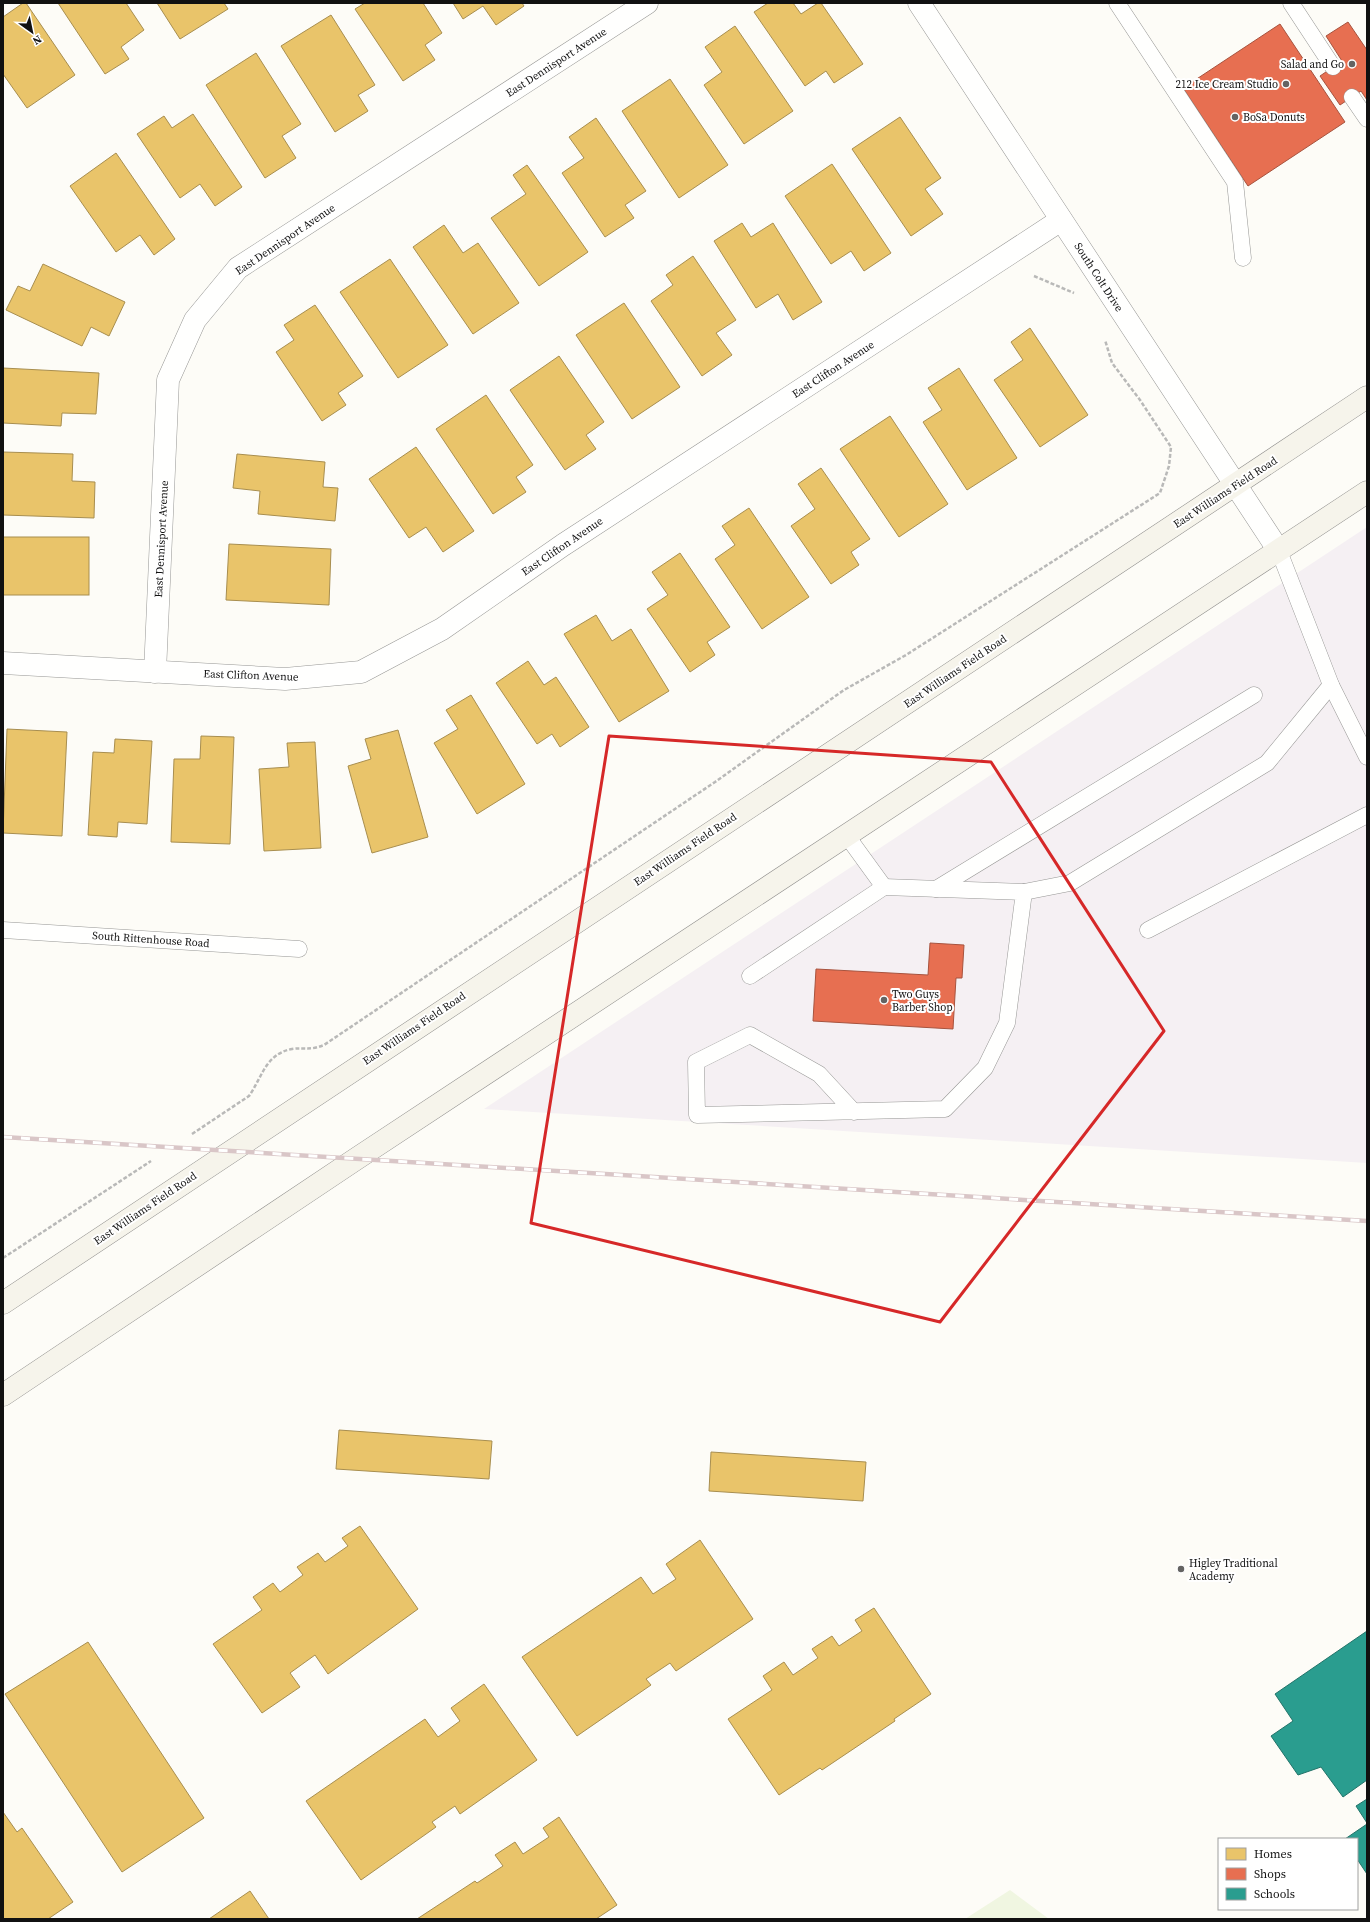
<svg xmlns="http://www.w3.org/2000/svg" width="1370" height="1922" font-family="'Source Serif 4',serif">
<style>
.industrial{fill:#f5f0f3}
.pitch{fill:#f0f6e1}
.homes{fill:#e9c46a;stroke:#a88e4f}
.shops{fill:#e76f51;stroke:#a7533e}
.schools{fill:#2a9d8f;stroke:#227369}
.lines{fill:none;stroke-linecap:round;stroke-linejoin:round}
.service-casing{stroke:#979795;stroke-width:17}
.minor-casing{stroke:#979795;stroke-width:23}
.secondary-casing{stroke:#8e8d8b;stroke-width:23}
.path{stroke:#b9b9b8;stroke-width:2.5;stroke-dasharray:4 2;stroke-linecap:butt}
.service{stroke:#fffffe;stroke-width:16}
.minor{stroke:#fffffe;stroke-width:22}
.secondary{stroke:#f6f4eb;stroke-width:22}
.rail-casing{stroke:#d9c6c7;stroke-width:4.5}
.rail{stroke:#fff;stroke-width:3;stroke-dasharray:9;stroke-linecap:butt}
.marked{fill:none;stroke:#d62828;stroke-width:3;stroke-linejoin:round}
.poi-dot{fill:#646362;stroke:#fff;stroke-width:1.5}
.labels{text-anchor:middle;stroke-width:4;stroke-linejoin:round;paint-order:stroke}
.street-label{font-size:11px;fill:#111;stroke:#fff}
.poi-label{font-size:11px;fill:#111;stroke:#fff;text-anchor:start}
</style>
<rect width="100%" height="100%" fill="#fdfcf7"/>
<polygon class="industrial" points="1367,527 1367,1163 484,1109"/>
<polygon class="pitch" points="1010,1890 1049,1919 965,1919"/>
<g class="homes">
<polygon points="23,3 26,3 75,75 27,108 3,74 3,17"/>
<polygon points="58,3 126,3 144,30 121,47 129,59 105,74"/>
<polygon points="157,3 224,3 228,9 180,39"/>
<polygon points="365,3 423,3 442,33 425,45 435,60 403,81 355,9"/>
<polygon points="453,3 522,3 524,6 496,25 483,6 463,19"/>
<polygon points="768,3 793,3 801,14 818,3 821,3 863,64 834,83 826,71 805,86 754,12"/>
<polygon points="331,15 375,85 358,95 368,111 335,132 281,46"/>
<polygon points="735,26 793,111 744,144 704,85 722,72 705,47"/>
<polygon points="256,53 301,124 282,136 296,158 265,178 206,85"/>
<polygon points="670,79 728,165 679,198 622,111"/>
<polygon points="193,114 242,187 215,206 200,184 180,198 137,134 164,116 172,128"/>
<polygon points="900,117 941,178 925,189 943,214 911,236 852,149"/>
<polygon points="596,118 646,191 625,205 634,218 605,237 562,173 584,158 569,137"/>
<polygon points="116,153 175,239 154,255 140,235 116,252 70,186"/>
<polygon points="832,164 891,253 864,271 851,251 831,264 785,196"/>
<polygon points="527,165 588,252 539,286 491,218 526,194 513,175"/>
<polygon points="742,223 751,237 773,223 822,302 793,320 778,294 756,308 714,241"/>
<polygon points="444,225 463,253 478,243 519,303 473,334 413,247"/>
<polygon points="693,256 736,320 716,333 732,355 702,376 651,301 673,285 666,275"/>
<polygon points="390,259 448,345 398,378 340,292"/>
<polygon points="43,264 125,302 109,336 91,327 82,346 6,310 18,286 30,291"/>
<polygon points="624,303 680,387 632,419 576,335"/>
<polygon points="315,305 363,376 338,393 346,405 322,421 276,352 294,340 284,325"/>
<polygon points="1030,328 1088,415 1040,447 994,380 1023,360 1011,342"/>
<polygon points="559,356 604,422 586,435 596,449 565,470 510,390"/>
<polygon points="3,368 99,373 96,414 62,413 61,426 3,423"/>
<polygon points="959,368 1017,458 967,490 923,422 942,410 928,388"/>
<polygon points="486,395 533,465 516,477 526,492 493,514 436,429"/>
<polygon points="890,416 948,504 899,537 840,449"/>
<polygon points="416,447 474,531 443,552 426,527 409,538 369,479"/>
<polygon points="3,452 73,454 72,481 95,482 94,518 3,515"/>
<polygon points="237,454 325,462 323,487 338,488 335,521 258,514 260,491 233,488"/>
<polygon points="821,468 870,539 851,552 859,565 831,584 791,526 815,509 798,484"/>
<polygon points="749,508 809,597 762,629 715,559 735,545 722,526"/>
<rect x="3" y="537" width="86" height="58"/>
<polygon points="229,544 331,549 329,605 226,600"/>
<polygon points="680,553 730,627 707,642 715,655 690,672 647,609 668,595 652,572"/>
<polygon points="596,615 612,641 631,629 669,691 619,722 564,634"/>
<polygon points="528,661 544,685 556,677 589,727 560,747 552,734 537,744 496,683"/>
<polygon points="471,695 525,784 477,814 434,743 458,729 446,710"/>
<polygon points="7,729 67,732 62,836 3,833"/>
<polygon points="398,730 428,837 372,853 348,766 371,759 365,739"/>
<polygon points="201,736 234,737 230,844 171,842 174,759 200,759"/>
<polygon points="115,739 152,741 147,824 118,822 117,837 88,835 93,752 114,753"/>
<polygon points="315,742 321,848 264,851 259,769 289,767 287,743"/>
<polygon points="339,1430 492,1441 489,1479 336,1469"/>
<polygon points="711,1452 866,1462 863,1501 709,1491"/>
<polygon points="360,1526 418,1609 328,1674 315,1655 290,1673 300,1687 262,1713 213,1644 262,1610 253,1597 273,1583 280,1592 303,1575 297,1567 318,1553 325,1562 348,1546 342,1538"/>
<polygon points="700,1540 753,1619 676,1671 670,1663 646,1679 651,1685 577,1736 522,1657 641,1577 653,1594 676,1579 666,1564"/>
<polygon points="874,1608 931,1694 894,1719 895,1721 822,1770 820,1768 779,1795 728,1719 772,1690 763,1676 784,1662 793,1675 818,1658 812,1649 832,1636 839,1646 862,1631 855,1620"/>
<polygon points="88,1642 204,1818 122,1872 5,1694"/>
<polygon points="484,1684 537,1760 460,1814 455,1806 432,1822 436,1827 361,1880 306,1801 425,1719 438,1737 460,1721 451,1708"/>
<polygon points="3,1812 17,1832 22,1828 73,1902 48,1919 3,1919"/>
<polygon points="559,1817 617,1905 596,1919 417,1919 475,1881 477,1883 503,1866 495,1855 515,1842 523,1854 549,1837 543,1828"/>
<polygon points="250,1891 269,1919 209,1919"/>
</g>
<g class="shops">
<polygon points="1348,22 1367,50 1367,100 1361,91 1340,105 1320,76 1342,61 1326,36"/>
<polygon points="1280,24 1345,122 1248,186 1183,88"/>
<polygon points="930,943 964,945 962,978 956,978 953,1029 813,1021 816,969 928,975"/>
</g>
<g class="schools">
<polygon points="1367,1631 1367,1780 1343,1797 1321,1767 1298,1775 1271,1736 1293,1721 1275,1694"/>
<polygon points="1367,1799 1367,1823 1356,1806"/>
<polygon points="1367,1824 1367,1874 1357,1859 1357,1839 1345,1839"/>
</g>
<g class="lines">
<g class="service-casing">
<g id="service">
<polyline points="1117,3 1235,182 1243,258"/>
<polyline points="1291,3 1333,67"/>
<polyline points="1352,97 1367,119"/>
<polyline points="1331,685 1367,757"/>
<polyline points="847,836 884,887"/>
<polyline points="936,889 1254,695"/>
<polyline points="1024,892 1070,883 1267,763 1331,685 1279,551"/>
<polyline points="3,930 299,949"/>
<polyline points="1148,930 1367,815"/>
<polyline points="750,976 884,887 1024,892 1007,1023 985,1068 945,1109 697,1115 696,1062 750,1035 819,1074 854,1112"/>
</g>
</g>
<g class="minor-casing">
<g id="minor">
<polyline points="919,3 1279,551"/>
<polyline points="3,663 285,679 361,672 442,629 563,545 1061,220"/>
<polyline points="155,672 168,380 195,320 238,268 647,3"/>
</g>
</g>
<g class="secondary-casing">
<g id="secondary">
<polyline points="3,1303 1367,397"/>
<polyline points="3,1395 356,1159 1367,492"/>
</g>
</g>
<g class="path">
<polyline points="1034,276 1074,293"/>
<path d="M192,1134l57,-38c13,-18 16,-42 43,-47 13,-2 17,2 32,-4l391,-263 129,-92 62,-35 254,-162 9,-27 2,-19 -31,-47 -28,-37 -7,-23"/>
<polyline points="3,1258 151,1161"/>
</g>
<use href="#service" class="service"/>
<use href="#minor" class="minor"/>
<use href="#secondary" class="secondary"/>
<g class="rail-casing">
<polyline id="rail" points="3,1137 1367,1221"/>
</g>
<use href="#rail" class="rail"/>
</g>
<path class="marked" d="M609,736l382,26 173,269 -224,291 -409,-99z"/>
<g class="poi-dot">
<circle cx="1352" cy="64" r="4"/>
<circle cx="1286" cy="84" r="4"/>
<circle cx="1235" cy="117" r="4"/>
<circle cx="884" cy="1000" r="4"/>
<circle cx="1181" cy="1569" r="4"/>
</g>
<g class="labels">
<g class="street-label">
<text transform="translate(556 62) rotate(-33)" y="4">East Dennisport Avenue</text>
<text transform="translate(285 239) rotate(-34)" y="4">East Dennisport Avenue</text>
<text transform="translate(1099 277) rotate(57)" y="4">South Colt Drive</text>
<text transform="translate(833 369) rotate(-33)" y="4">East Clifton Avenue</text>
<text transform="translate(1225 492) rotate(-33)" y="4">East Williams Field Road</text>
<text transform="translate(161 539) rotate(-87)" y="4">East Dennisport Avenue</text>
<text transform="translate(562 546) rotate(-34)" y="4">East Clifton Avenue</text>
<text transform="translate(955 671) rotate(-34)" y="4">East Williams Field Road</text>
<text transform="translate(251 675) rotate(2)" y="4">East Clifton Avenue</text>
<text transform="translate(685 849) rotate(-34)" y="4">East Williams Field Road</text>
<text transform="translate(151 939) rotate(4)" y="4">South Rittenhouse Road</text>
<text transform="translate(414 1028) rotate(-34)" y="4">East Williams Field Road</text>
<text transform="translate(145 1208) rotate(-34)" y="4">East Williams Field Road</text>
</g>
<g class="poi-label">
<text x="1344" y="68" text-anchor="end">Salad and Go</text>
<text x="1278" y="88" text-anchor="end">212 Ice Cream Studio</text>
<text x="1243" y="121">BoSa Donuts</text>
<text x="892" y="998">Two Guys<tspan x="892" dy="13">Barber Shop</tspan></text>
<text x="1189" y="1567">Higley Traditional<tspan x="1189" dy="13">Academy</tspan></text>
</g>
</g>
<rect width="1370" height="1922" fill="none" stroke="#111111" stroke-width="8"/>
<rect x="1218" y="1838" width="140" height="72" fill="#ffffff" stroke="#a0a0a0"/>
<rect x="1226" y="1848" width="20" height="12" fill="#e9c46a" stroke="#a0a0a0"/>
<text x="1254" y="1858" font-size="12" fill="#111111">Homes</text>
<rect x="1226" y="1868" width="20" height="12" fill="#e76f51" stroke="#a0a0a0"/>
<text x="1254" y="1878" font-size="12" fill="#111111">Shops</text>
<rect x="1226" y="1888" width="20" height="12" fill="#2a9d8f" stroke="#a0a0a0"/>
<text x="1254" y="1898" font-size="12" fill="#111111">Schools</text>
<g transform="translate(32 32) rotate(147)" stroke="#ffffff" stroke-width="3" paint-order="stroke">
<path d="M0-3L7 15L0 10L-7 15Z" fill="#111111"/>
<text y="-6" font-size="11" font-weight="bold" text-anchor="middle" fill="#111111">N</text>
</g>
</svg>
